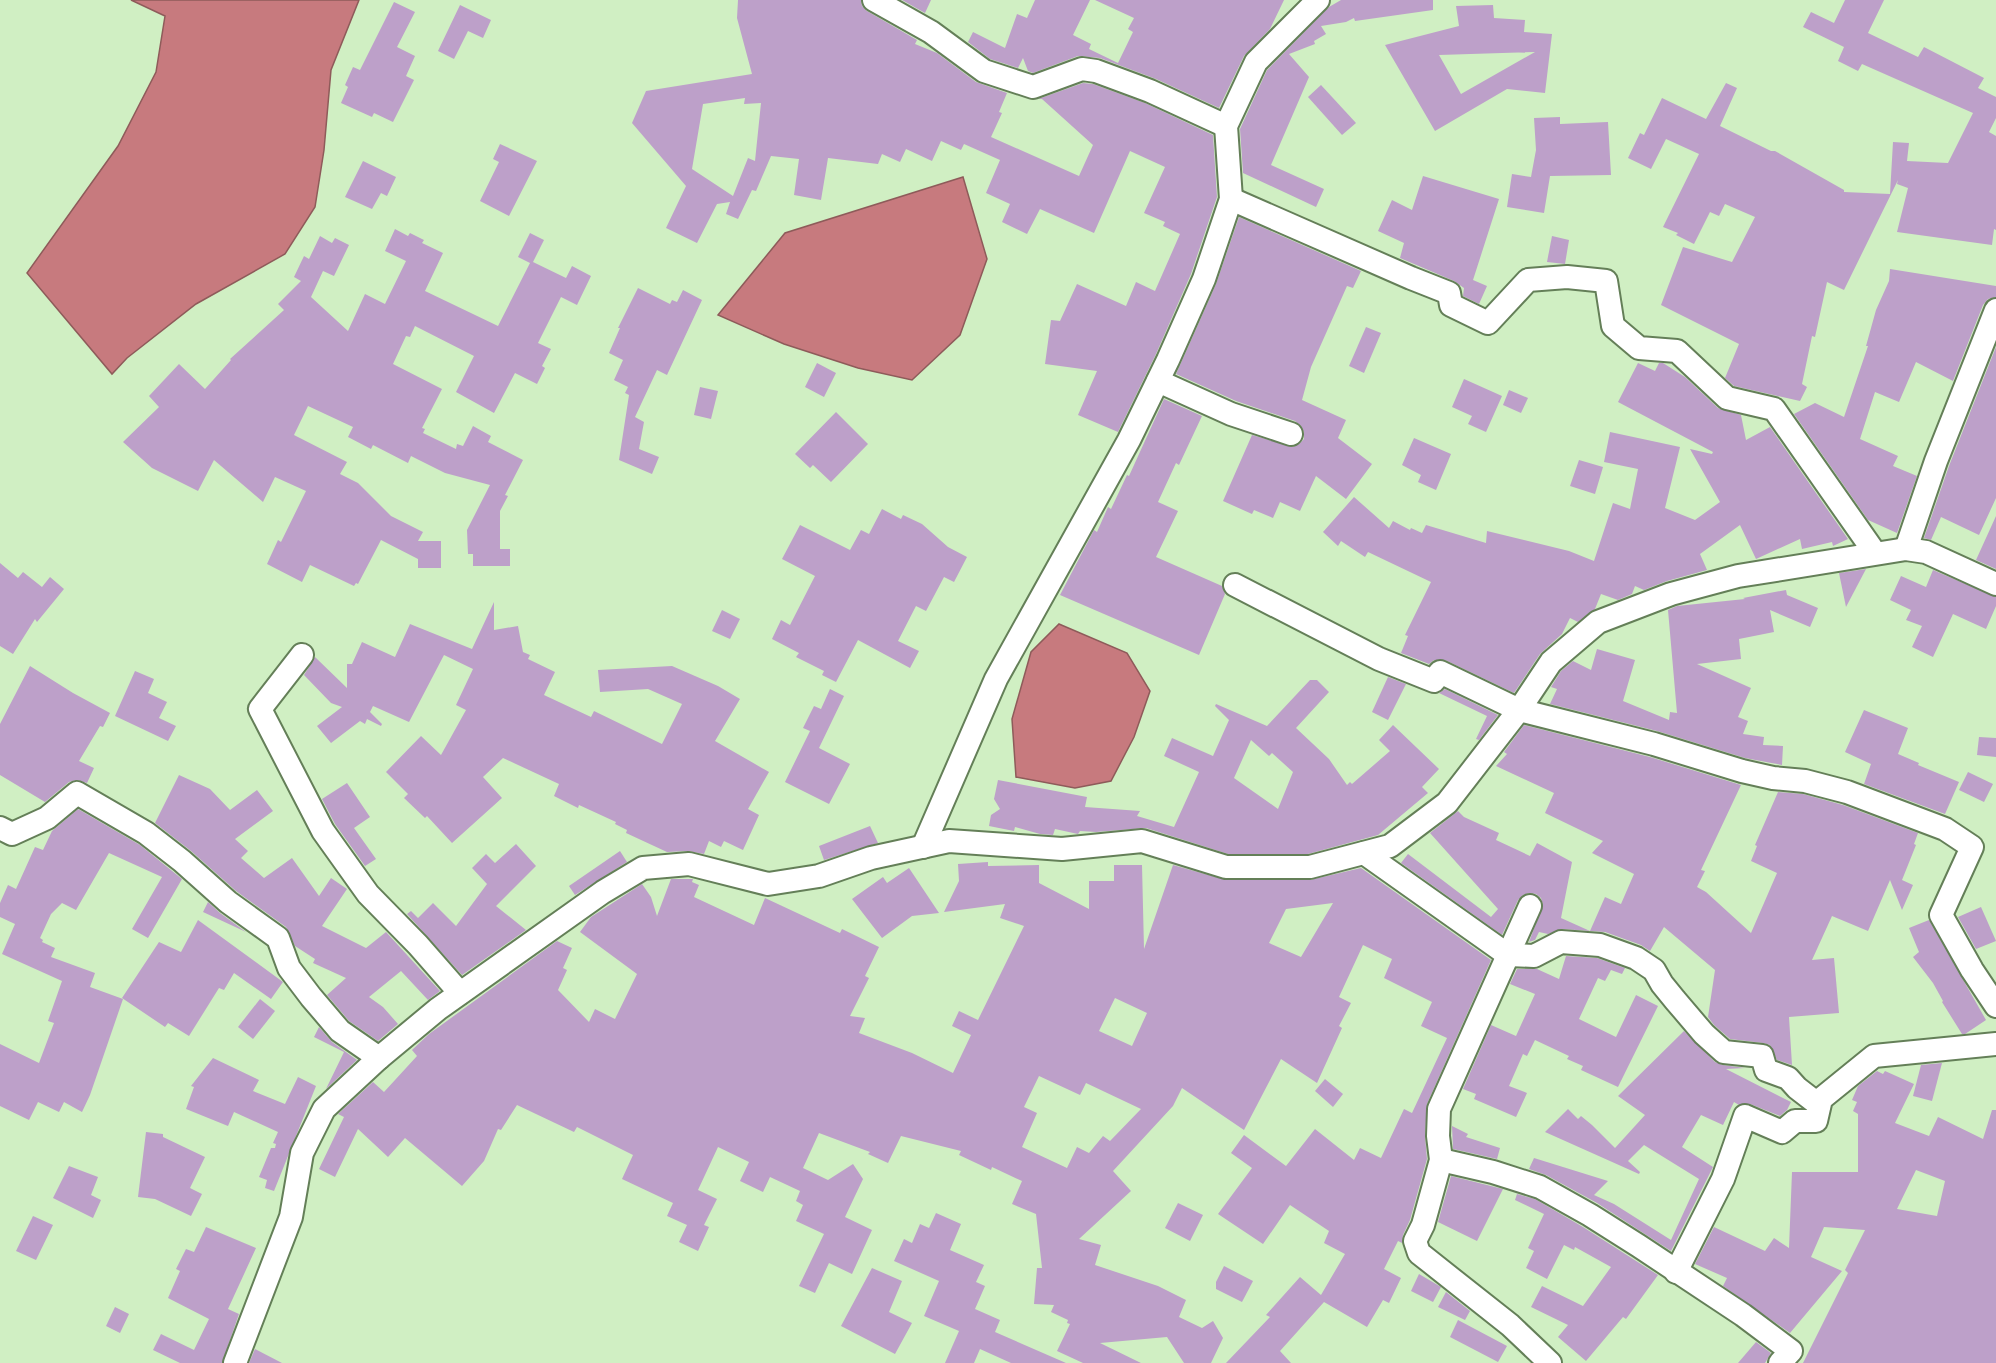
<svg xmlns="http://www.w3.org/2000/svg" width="1996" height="1363" font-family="'PT Sans',sans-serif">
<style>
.water{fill:#c77a7e;stroke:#8e5b5a;stroke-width:1.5}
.building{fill:#bda0c9;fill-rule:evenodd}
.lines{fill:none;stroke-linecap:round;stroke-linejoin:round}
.street-casing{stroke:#647f58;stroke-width:26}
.street{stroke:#fff;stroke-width:22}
</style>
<rect width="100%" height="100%" fill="#d0efc3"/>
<g class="water">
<polygon points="131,0 359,0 331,70 324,150 315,207 285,254 196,304 127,358 112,374 27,273 118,146 156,72 165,16"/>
<polygon points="963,177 987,259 960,335 912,380 858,368 784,344 718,315 785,233"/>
<polygon points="1059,624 1127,653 1150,691 1134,737 1111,781 1075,788 1016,777 1012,719 1031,652"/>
</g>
<g class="building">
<path d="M738,0h123l1,6 5,5 50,29 -2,4 22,9 39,29 31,11 -8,19 3,1 -11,24 88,39 14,-31 -51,-46h-4l45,-16 10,1 52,19 68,32 4,62 -26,77 -35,80 -38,78 -40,-17 19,-44 -52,-7 6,-44 9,1 17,-37 49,22 10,-24 19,9 25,-57 -17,-8 2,-4 -21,-9 21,-46 -35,-16 -36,82 -54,-24 -13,25 -25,-12 8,-18 -24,-11 14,-33 -36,-16 -3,6 -20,-9 -9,20 -26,-12 -6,13 -18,-8 -4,10 -50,-6 -7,42 -27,-5 5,-36 -28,-3 -15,35 -4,-1 -14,29 -12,-5 4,-12 -13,2 -20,39 -31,-15 20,-42 -54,-63 14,-32 106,-17 -15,-56zM745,98l-1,6 17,-1 -6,58 -7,-3 -15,38 -41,-27 11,-65z"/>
<polygon points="902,0 931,0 925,13"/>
<polygon points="1035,0 1090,0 1073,35 1091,44 1089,49 1118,63 1133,32 1128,29 1134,18 1095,0 1284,0 1270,29 1244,56 1219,108 1156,79 1100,58 1078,56 1033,73 1028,71 1023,58 1018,68 990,59 968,42 973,32 1005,48 1017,14 1027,18"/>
<polygon points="1341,0 1433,0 1433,10 1355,21 1354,18 1346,22 1321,26 1326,34 1314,41 1315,44 1289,54 1309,77 1271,165 1324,189 1316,207 1243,173 1240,129 1267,70 1329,7"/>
<polygon points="1845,0 1884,0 1868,33 1918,57 1924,47 1984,78 1978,88 1996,97 1996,118 1989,132 1996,136 1996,230 1994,229 1992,245 1897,232 1908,188 1897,184 1898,180 1844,290 1827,282 1815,337 1812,336 1802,384 1807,387 1800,401 1734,386 1725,378 1739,344 1661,305 1683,247 1732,262 1755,217 1725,204 1719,216 1710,212 1694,244 1676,235 1678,233 1663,227 1699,154 1666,139 1651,169 1628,158 1640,133 1644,135 1662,98 1706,119 1726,83 1737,88 1720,126 1771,151 1775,151 1844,190 1844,192 1890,194 1893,142 1909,143 1907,161 1948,163 1973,113 1862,64 1858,71 1838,61 1844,47 1803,27 1811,12 1834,23"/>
<polygon points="394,2 415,12 397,47 415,56 406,76 414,80 393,122 374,113 372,117 341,103 348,87 345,85 353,67 360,70"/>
<polygon points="460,5 491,20 483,38 468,31 454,59 438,51"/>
<path d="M1493,5l1,13 31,2 -1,12 28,2 -7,59 -38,-4 -72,42 -50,-86 74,-19 -3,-20zM1535,52l-74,42 -22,-39z"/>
<polygon points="1321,85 1356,123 1342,135 1308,97"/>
<polygon points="1560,117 1560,124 1608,122 1611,175 1550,176 1544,213 1507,207 1512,174 1531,177 1536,150 1534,118"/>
<polygon points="500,144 537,161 509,216 480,201 499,162 493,159"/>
<polygon points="363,161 396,177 387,196 381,193 372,209 345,197"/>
<polygon points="1423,176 1499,199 1473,280 1487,286 1479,304 1463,296 1464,288 1454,281 1400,258 1404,243 1378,231 1392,200 1412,210"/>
<polygon points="1239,217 1361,271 1353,288 1347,286 1311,367 1302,400 1346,420 1338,438 1372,464 1346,499 1316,476 1300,511 1280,502 1273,518 1254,510 1252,514 1223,501 1252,435 1293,447 1299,444 1304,439 1304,432 1301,426 1295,421 1236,401 1176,374 1216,284"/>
<polygon points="395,229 408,236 410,233 424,240 422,243 443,253 425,291 498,326 530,263 518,257 530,233 544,240 533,262 566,278 572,266 591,276 577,305 561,297 538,343 551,349 542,366 545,368 537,384 515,373 494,413 456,392 474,356 415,326 410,337 406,336 393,364 442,389 422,428 425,429 423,433 456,449 457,444 463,446 473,426 491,436 488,442 523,460 505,495 508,496 500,511 500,549 510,549 510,566 473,566 473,554 468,554 467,530 490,485 445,473 411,456 408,463 373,445 371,449 348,437 353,427 308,406 294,435 347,462 340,474 358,483 391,516 423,532 418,541 441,541 441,568 418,568 418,559 381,540 358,584 356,583 354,586 310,565 302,582 267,564 278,540 281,542 306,491 275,477 263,502 214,460 198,491 152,468 123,442 159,407 149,396 179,364 205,389 231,360 230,359 284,310 278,304 301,281 294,277 304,256 309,259 320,236 332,243 335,238 349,245 334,276 323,271 311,297 348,331 365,294 385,304 406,261 385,251"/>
<polygon points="1552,236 1569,240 1565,264 1547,262"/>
<polygon points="1890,269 1996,286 1996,297 1988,299 1983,305 1953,381 1916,362 1899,402 1875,392 1860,439 1898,456 1893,466 1917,476 1897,533 1868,520 1794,414 1815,403 1844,417 1868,346 1866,346 1876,310 1889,281"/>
<polygon points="638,288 670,304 672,300 677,302 683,290 702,300 667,375 657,370 635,417 644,422 639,449 659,457 652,474 619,460 629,395 625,393 628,387 614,380 623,360 609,353 620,328 618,328"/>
<polygon points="1366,327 1381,333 1364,373 1349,366"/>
<polygon points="1996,347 1996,498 1979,535 1941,517 1931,540 1924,538 1949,466"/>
<polygon points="817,363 836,373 824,397 805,387"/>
<polygon points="1638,363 1655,371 1659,363 1663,363 1685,377 1718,408 1741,415 1746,440 1770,427 1848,539 1833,546 1832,542 1802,549 1800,539 1756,559 1740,525 1700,554 1707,570 1667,581 1644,590 1635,586 1632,594 1618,600 1601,594 1595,609 1578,622 1570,618 1562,634 1540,654 1514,693 1445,660 1434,660 1429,664 1401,653 1408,636 1405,635 1431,582 1368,552 1365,557 1341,541 1338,546 1323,532 1354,497 1389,528 1393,521 1410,530 1411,528 1422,533 1426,525 1486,543 1487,531 1569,551 1594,561 1613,503 1630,509 1638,469 1604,462 1610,432 1680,447 1665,508 1695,520 1720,502 1690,449 1712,454 1713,452 1618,402"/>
<polygon points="1464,379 1502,396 1486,432 1468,424 1472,416 1452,407"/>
<polygon points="700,387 718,391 711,419 694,415"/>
<polygon points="1509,390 1528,398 1521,413 1503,405"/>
<polygon points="1164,399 1202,416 1179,465 1176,463 1158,502 1178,511 1156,557 1222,586 1225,594 1199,655 1060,595 1094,530 1097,532 1108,507 1111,509 1127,475 1129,476"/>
<polygon points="836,412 868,444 831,482 813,465 810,468 795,454"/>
<polygon points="1414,438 1451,454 1436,490 1418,482 1421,475 1402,465"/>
<polygon points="1579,460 1603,467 1595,494 1570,486"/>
<polygon points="882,509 901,519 903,515 922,524 948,547 967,557 954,582 944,577 926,611 916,606 898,641 919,651 910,668 858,640 836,682 822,675 824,671 796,657 799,653 772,639 781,620 790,625 815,576 782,559 800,525 850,550 861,530 869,534"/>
<polygon points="1996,516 1996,569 1976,560"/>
<polygon points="0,563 18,578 23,572 42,587 50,577 64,589 37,622 35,619 13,654 0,646"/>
<polygon points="1866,569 1846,607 1839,573"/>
<polygon points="1933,570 1996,597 1996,606 1986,629 1953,614 1933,657 1912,647 1922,626 1906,620 1911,610 1890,600 1901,576 1926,587"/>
<polygon points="1786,590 1787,595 1818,608 1810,627 1770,610 1774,632 1739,639 1741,659 1697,664 1751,688 1738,717 1748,721 1743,734 1764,737 1763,745 1783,746 1782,765 1745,758 1657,731 1550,704 1557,689 1551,687 1561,671 1573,661 1591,670 1597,649 1635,660 1623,701 1669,720 1670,712 1677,713 1668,610 1677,606 1745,599 1743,598"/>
<polygon points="494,602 494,630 518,626 523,652 530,655 528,659 555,672 544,695 591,717 594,711 662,744 682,704 648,689 600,692 598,670 672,666 718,686 740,699 715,741 769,772 748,809 759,815 743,850 724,841 721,847 709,841 704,854 688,851 667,852 626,833 627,830 615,824 616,822 579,805 578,808 554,796 559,784 503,758 483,777 502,798 452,843 427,816 425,818 404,798 408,794 386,772 421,736 441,755 466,710 456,705 473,669 444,655 409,722 373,706 370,712 382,724 381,726 367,719 365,724 360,721 331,743 317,726 342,707 331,703 304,675 315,657 347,688 347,664 352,664 362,642 395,657 410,624 472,649"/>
<polygon points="722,610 740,619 730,639 712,631"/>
<polygon points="30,666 73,693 110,713 103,727 100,726 79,761 94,768 87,783 77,780 69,782 45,802 0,775 0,724"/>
<polygon points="135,671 154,679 148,693 167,702 159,718 176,726 168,741 115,716"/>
<polygon points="1388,677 1406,684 1388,720 1372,712"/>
<path d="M1310,680h7l12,12 -33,36 33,31 18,26 3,-3 2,2 38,-33 -11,-11 14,-15 46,44 -17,18 6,6 -50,42 -70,19h-80l-82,-26 -50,4 -16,-1 -2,3 -23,-5 -2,6 -13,-1 -25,-7 -1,4 -25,-5 2,-11 9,-6 -6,-10 4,-19 89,17 -2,10 55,4 -3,5 37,11 25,-55 -35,-16 8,-18 41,18 16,-36 -14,-14 1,-2 51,22zM1251,740l18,16 3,-3 21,19 -15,37 -44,-31z"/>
<polygon points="830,689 844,696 819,748 850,764 829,804 785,782 810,731 803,728 814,706 821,709"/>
<polygon points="1445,689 1498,715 1479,740 1476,739 1487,716 1439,693"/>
<polygon points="1864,710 1908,728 1898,754 1919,763 1918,765 1959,782 1945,814 1864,784 1871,764 1845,752"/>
<polygon points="1524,725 1650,757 1741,785 1701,870 1705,871 1697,887 1706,892 1751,933 1777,873 1751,861 1757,846 1755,845 1778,792 1803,794 1843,805 1918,833 1914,844 1916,845 1902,880 1913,885 1902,910 1890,880 1868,931 1832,916 1812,960 1834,958 1839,1013 1789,1017 1792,1065 1777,1060 1770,1045 1763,1043 1730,1039 1714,1025 1708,1017 1715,970 1664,927 1650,951 1641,945 1605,932 1590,931 1605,897 1621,904 1634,874 1592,853 1603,841 1545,813 1554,793 1496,766 1507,754 1504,752"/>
<polygon points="1979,737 1996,738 1996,757 1977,755"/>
<polygon points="1968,772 1993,784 1984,802 1959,790"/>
<polygon points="179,775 210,789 230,810 257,790 273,811 235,839 248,851 241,858 264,878 292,858 319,896 331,878 347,889 322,926 366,948 386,932 440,991 428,1000 401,971 369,997 383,1007 398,1024 378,1041 349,1021 327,995 346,978 313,963 315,959 295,946 286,927 236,891 191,851 155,823"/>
<polygon points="347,783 370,817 354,828 376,859 365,866 335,824 322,799"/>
<polygon points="78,809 140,845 182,879 148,938 132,929 162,877 109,853 76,910 62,903 51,914 40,938 43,940 42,942 55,948 51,957 95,973 90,987 123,999 90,1095 82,1112 64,1102 59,1112 38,1102 29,1120 0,1106 0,1044 39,1063 54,1023 48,1021 62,981 2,954 15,924 0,917 0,903 8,885 16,889 35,847 43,850 52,831"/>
<polygon points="1458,811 1464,817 1499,833 1496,840 1530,856 1537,843 1572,862 1561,918 1590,931 1562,929 1548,934 1539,932 1535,940 1529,942 1543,905 1541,898 1536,894 1529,893 1523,895 1518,900 1502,935 1401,863 1408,854 1491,917 1498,909 1430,833"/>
<polygon points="870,826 878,843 824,860 819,846"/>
<polygon points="516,844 536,866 496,906 526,930 462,975 407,914 411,911 418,918 433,903 456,926 487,884 472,868 486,854 495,863"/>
<polygon points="620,851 627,862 575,895 569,886"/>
<path d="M988,862v4l51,-1v18l50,26v-28h25v-16h28l2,84 29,-84 53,15h84l51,-12 130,92 -64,144 -2,32 2,23 -17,61 -7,15 -1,8 -4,-2 -14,28 17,9 -12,25 -6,-3 -16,27 -43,-25 -44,49 11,12h-65l44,-46 -4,-2 34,-38 21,18 24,-41 -21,-11 5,-12 -39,-26 -27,39 -45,-30 34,-46 -21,-15 13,-18 42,31 29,-37 39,31 6,-12 21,10 23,-49 8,4 35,-75 -26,-12 11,-24 -48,-24 8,-19 -29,-14 -24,52 12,6 -12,23 3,2 -25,55 -36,-24 -37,71 -62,-42 -9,18 -60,65 18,20 -52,48 22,6 -6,20 63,21 28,14 -7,17 23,11 11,-7 10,17 -12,25h-27l-17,-26 -67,6 41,20h-58l-26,-12 13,-27 -3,-1 1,-3 -17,-8 3,-7 -20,-1 3,-36h5l-6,-54 -24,-10 10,-23 -30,-14 -1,3 -32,-15 2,-4 -60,-15 -13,27 -20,-9 2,-2 -51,-19 -16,35 25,12 25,-16 10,15 -18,38 27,13 -20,44 -23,-11 -14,30 -16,-7 25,-52 -28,-13 7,-16 -7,-4 4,-10 -30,-14 -7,15 -23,-11 9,-19 -31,-15 -20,43 19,9 -13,26 5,2 -11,24 -19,-9 8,-17 -20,-9 6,-13 -51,-24 11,-24 -56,-28 -3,5 -57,-27 -16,25 -3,-1 -14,32 -22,25 -57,-48 -17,19 -30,-28 -23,48 -16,-8 25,-52 -6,-3 35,-32 11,10 33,-36 -5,-6 17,-16 128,-93 15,7 -9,20 4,2 -9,20 31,32 6,-13 20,10 22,-45 -57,-42 11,-15 51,-33 9,13 6,19 14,-37h22l-1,3 7,3 -5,12 60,28 11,-27 75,35 2,-4 37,18 -14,29 4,2 -19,38 15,2 -6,15 53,20 41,20 18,-38 -19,-9 7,-15 19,9 46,-94 -24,-8 5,-14 -61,8 15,-31 -1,-17zM1333,903l-32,54 -32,-14 17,-34zM1115,998l32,15 -15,33 -33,-15zM1039,1076l41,19 6,-12 55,26 -31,32 -7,-5 -14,17 -12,-6 -10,21 -45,-21 15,-34 -13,-6z"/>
<polygon points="909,868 939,913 912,916 882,938 852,899 883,877 887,883"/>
<polygon points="208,902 220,913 246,932 203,912"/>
<polygon points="1981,907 1996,941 1976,949 1958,917"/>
<polygon points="198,920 283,982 271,999 234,973 224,990 219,988 189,1036 168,1023 165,1027 122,998 159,942 181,952"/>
<polygon points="1929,920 1986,1020 1965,1034 1962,1034 1942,1002 1943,1001 1933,983 1913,957 1919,952 1909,928"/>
<polygon points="1566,956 1597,958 1625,968 1622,974 1611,970 1605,981 1598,978 1579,1019 1616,1037 1636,995 1658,1006 1618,1087 1581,1070 1583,1066 1567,1059 1569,1056 1535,1040 1527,1056 1523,1054 1509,1086 1527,1093 1516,1117 1474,1099 1476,1094 1463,1089 1491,1025 1516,1036 1535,994 1510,984 1517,969 1537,969 1559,979"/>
<polygon points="260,999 275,1011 253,1039 238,1027"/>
<polygon points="319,1027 332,1042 357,1060 326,1089 344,1052 314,1037"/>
<polygon points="1684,1031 1715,1062 1723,1065 1745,1068 1726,1069 1791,1102 1787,1110 1780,1116 1750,1104 1739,1105 1734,1102 1723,1125 1701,1115 1682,1147 1713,1167 1671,1251 1597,1203 1546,1175 1529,1169 1534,1158 1608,1181 1594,1195 1614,1204 1671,1240 1699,1179 1644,1145 1628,1161 1640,1172 1639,1174 1545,1132 1568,1109 1578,1119 1581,1116 1592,1125 1615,1148 1645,1115 1618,1096"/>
<polygon points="213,1058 259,1080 253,1091 285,1104 298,1077 316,1086 274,1191 265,1188 267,1180 259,1177 271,1148 275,1148 276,1144 273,1143 278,1132 234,1112 228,1126 186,1109 194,1087 191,1086"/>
<polygon points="1942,1063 1932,1101 1913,1096 1921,1065"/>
<path d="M1877,1071l6,3 2,-3 29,13 -19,39 34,13 9,-19 45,22 9,-29h4v253h-193l45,-90 -3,-3 20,-40 -41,-3 -13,30 31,14 -52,62 -67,-47 4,-8 -32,-14 19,-37 51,24 9,-13 15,10 3,-76h66v-58l-5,-3 4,-9 -5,-2 6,-14zM1916,1170l29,11 -8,35 -40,-7z"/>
<polygon points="1325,1079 1343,1094 1333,1107 1315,1091"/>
<polygon points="1452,1126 1468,1134 1466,1137 1500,1148 1497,1159 1453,1149"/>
<polygon points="146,1132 163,1134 163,1137 205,1157 190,1188 202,1194 191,1216 155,1199 138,1197"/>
<polygon points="69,1166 98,1177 91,1195 101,1200 93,1218 53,1198"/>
<polygon points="1451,1176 1503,1189 1477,1241 1438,1222"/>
<polygon points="1517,1194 1535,1199 1583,1227 1658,1275 1626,1319 1623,1317 1586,1361 1558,1337 1568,1325 1531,1307 1542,1286 1583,1306 1611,1267 1575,1247 1574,1250 1564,1245 1547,1279 1526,1268 1534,1251 1528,1248 1544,1214 1515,1200"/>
<polygon points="1178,1203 1203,1215 1190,1241 1165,1228"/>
<polygon points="936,1213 961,1224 950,1250 984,1265 976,1282 985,1286 975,1309 1000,1320 995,1332 1066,1363 1011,1363 980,1349 974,1363 945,1363 959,1331 924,1316 939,1281 894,1261 904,1239 912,1243 920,1224 929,1228"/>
<polygon points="33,1216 53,1225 36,1260 16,1251"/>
<polygon points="206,1227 256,1248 228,1309 239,1314 222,1363 180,1363 153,1350 161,1334 194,1350 209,1319 168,1298 180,1271 176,1269 186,1249 194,1252"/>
<polygon points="1224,1266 1253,1281 1242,1302 1216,1289 1216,1282"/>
<polygon points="872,1268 902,1281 889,1312 912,1323 895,1354 841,1326"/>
<polygon points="1419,1274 1441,1287 1433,1302 1411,1291"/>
<polygon points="1446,1292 1470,1311 1465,1320 1438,1307"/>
<polygon points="115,1307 129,1314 120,1333 106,1326"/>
<polygon points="1458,1320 1507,1346 1498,1362 1450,1337"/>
<polygon points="1756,1342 1771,1353 1765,1363 1738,1363"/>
<polygon points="255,1349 282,1363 249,1363"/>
</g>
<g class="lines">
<g class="street-casing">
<g id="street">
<polyline points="874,0 931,32 984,71 1033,87 1082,69 1096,71 1150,91 1226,126"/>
<polyline points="1231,199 1411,278 1449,293 1451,305 1488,323 1528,280 1567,277 1606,281 1613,326 1639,348 1677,351 1727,398 1774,409 1875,553"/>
<polyline points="1158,381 1231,414 1291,434"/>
<polyline points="1906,549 1936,461 1996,310"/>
<polyline points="1235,585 1379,659 1434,681 1440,672 1519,710 1654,744 1742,771 1773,778 1805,781 1847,792 1945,829 1972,847 1941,915 1972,970 1996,1006"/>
<polyline points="302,655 260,709 323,831 368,894 418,945 460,993"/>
<polyline points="0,828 12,834 47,818 77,793 146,833 182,861 228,902 278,938 289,968 311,997 340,1031 379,1058"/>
<polyline points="923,847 996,679 1129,440 1168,360 1204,279 1231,199 1226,126 1256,62 1318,0"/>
<polyline points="1364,853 1508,955 1534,956 1561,942 1600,945 1636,958 1654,970 1662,984 1675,1000 1704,1034 1724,1052 1762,1056 1766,1070 1788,1078 1797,1088 1819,1105"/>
<polyline points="1530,906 1439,1109 1438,1136 1441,1160 1423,1225 1415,1241 1419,1253 1510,1325 1550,1363"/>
<polyline points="1441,1160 1493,1172 1540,1187 1590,1215 1639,1246 1743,1315 1791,1351 1780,1363"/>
<polyline points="1676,1272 1723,1179 1745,1116 1782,1132 1795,1121 1816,1121 1821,1099 1874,1056 1996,1044"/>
<polyline points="235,1363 291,1217 302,1153 324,1109 379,1058 438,1009 603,892 643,868 689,864 768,884 819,876 871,858 949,841 1062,849 1142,841 1226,867 1310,867 1390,846 1447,803 1519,710 1551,662 1598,622 1671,594 1738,576 1906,549 1926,552 1996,584"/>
</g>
</g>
<use href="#street" class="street"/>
</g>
</svg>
